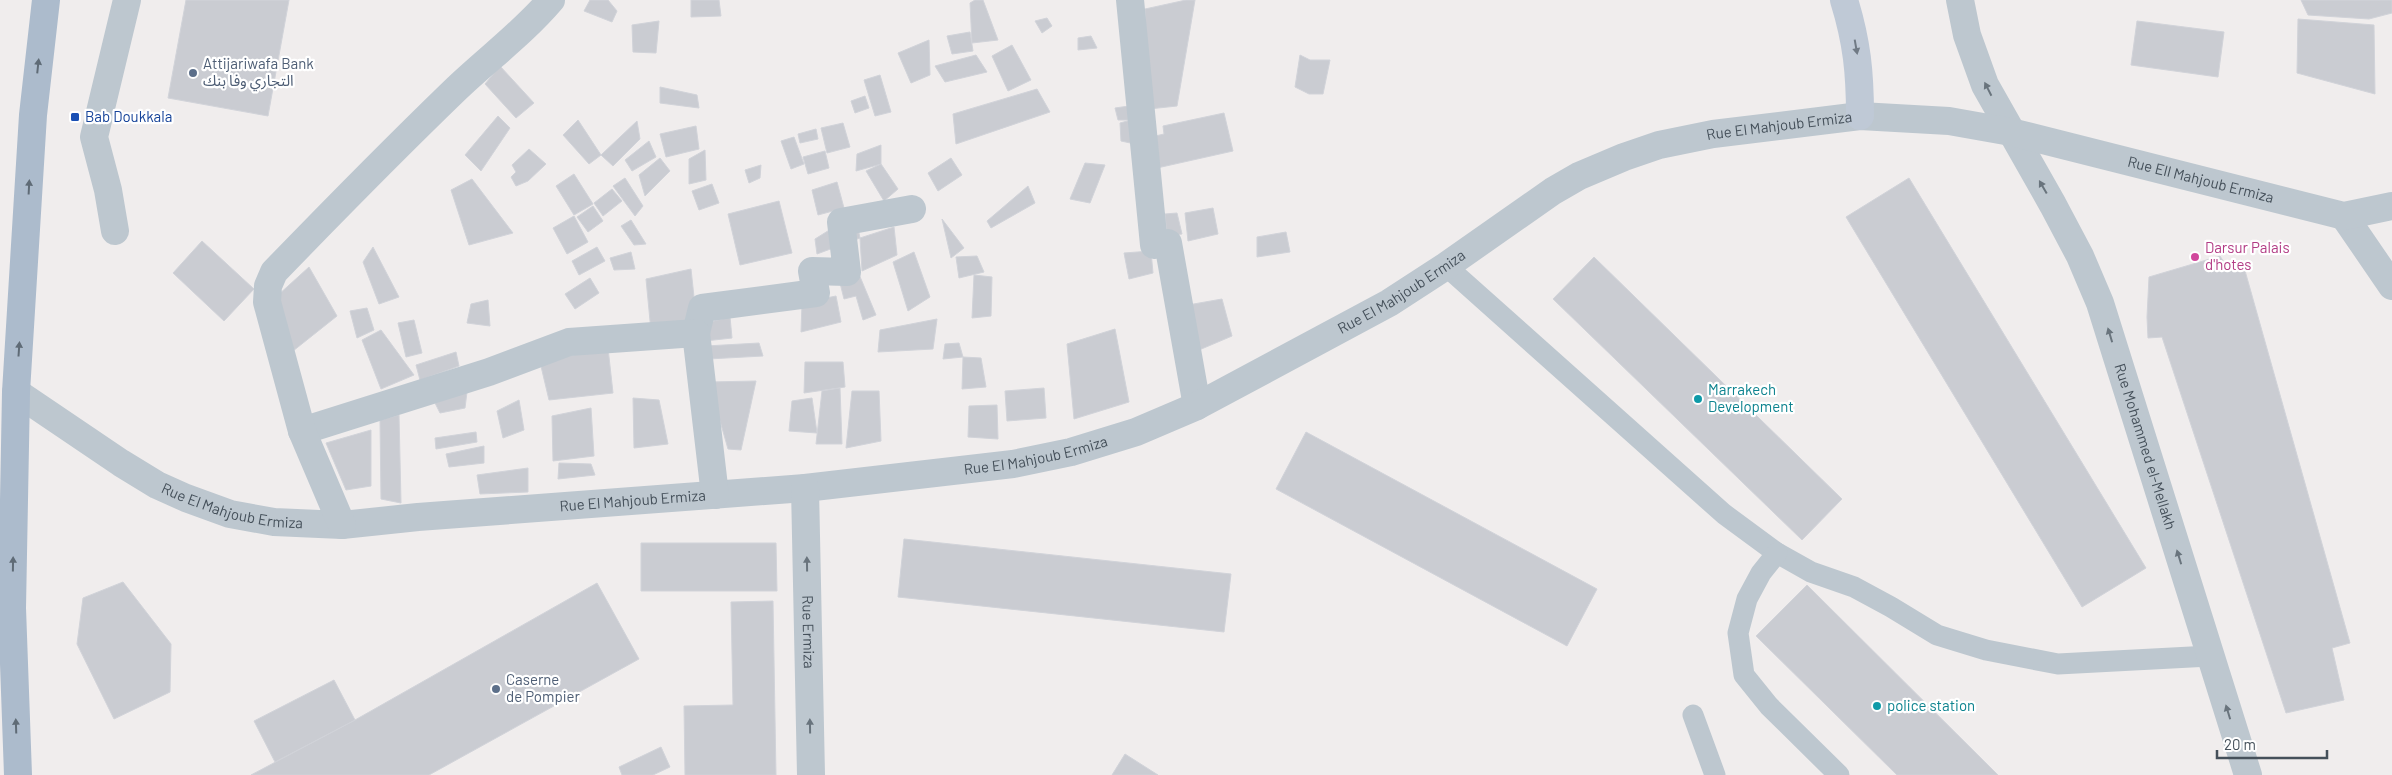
<svg xmlns="http://www.w3.org/2000/svg" width="2392" height="775" font-family="Barlow,'Noto Sans Arabic',sans-serif">
<style>
.building{fill:#caccd2;stroke:#d1d3d9}
.lines{fill:none;stroke-linecap:round;stroke-linejoin:round}
.lane{stroke:#bdc7cf;stroke-width:21}
.street{stroke:#bdc7cf;stroke-width:28}
.secondary{stroke:#bfc9d6;stroke-width:28}
.primary{stroke:#acbbcc;stroke-width:28}
.oneway{fill:#707a85}
.oneway2{fill:#5f6b76}
.oneway3{fill:#69747d}
.service-dot{fill:#5c6f8a;stroke:#fff;stroke-width:2}
.transit-dot{fill:#1a4fb4;stroke:#fff;stroke-width:2}
.hotel-dot{fill:#d1479c;stroke:#fff;stroke-width:2}
.culture-dot{fill:#0f9aa8;stroke:#fff;stroke-width:2}
.labels{text-anchor:middle;stroke-width:4.5;stroke-linejoin:round;paint-order:stroke}
.service-label{font-size:15px;fill:#4e5e75;stroke:#fff;text-anchor:start}
.transit-label{font-size:15px;fill:#164399;stroke:#fff;text-anchor:start}
.street-label{font-size:15px;fill:#45505a;stroke:#fff}
.hotel-label{font-size:15px;fill:#b23c85;stroke:#fff;text-anchor:start}
.culture-label{font-size:15px;fill:#0d838f;stroke:#fff;text-anchor:start}
</style>
<rect width="100%" height="100%" fill="#f0eded"/>
<g class="building">
<polygon points="186,0 289,0 268,116 168,98"/>
<polygon points="590,0 608,0 617,11 612,22 584,11"/>
<polygon points="691,0 719,0 721,16 691,17"/>
<polygon points="975,0 983,0 998,40 972,43 970,3"/>
<polygon points="1186,0 1195,0 1177,106 1149,109 1145,9"/>
<polygon points="2301,0 2392,0 2392,13 2369,19 2308,15"/>
<polygon points="1047,18 1052,26 1042,33 1035,21"/>
<polygon points="2298,19 2374,25 2375,94 2297,73"/>
<polygon points="659,21 656,53 633,52 632,25"/>
<polygon points="2137,21 2224,32 2218,77 2131,65"/>
<polygon points="970,32 973,51 952,54 947,36"/>
<polygon points="1091,36 1097,48 1078,50 1078,38"/>
<polygon points="929,40 930,75 911,83 898,53"/>
<polygon points="1012,45 1031,80 1008,91 992,56"/>
<polygon points="976,55 987,72 945,82 935,66"/>
<polygon points="1300,55 1310,60 1330,60 1323,94 1309,94 1295,87"/>
<polygon points="500,66 534,103 516,118 485,84"/>
<polygon points="880,75 891,112 875,116 864,80"/>
<polygon points="660,87 697,95 699,108 660,103"/>
<polygon points="1037,89 1050,112 956,144 953,114"/>
<polygon points="865,96 869,108 855,113 851,101"/>
<polygon points="1129,106 1131,120 1118,120 1115,108"/>
<polygon points="1224,113 1233,151 1157,168 1151,137 1164,134 1163,126"/>
<polygon points="498,116 510,128 481,171 465,155"/>
<polygon points="578,120 601,155 589,164 563,135"/>
<polygon points="1131,120 1135,144 1121,141 1120,123"/>
<polygon points="637,121 640,139 613,166 601,155"/>
<polygon points="843,123 850,147 827,153 821,128"/>
<polygon points="696,126 699,149 666,157 660,134"/>
<polygon points="816,129 818,139 800,143 798,134"/>
<polygon points="794,137 804,164 791,169 781,141"/>
<polygon points="649,141 656,157 632,171 625,160"/>
<polygon points="881,145 881,164 856,171 857,154"/>
<polygon points="529,149 546,164 528,181 516,186 511,177 516,172 512,165"/>
<polygon points="705,150 706,180 689,184 689,159"/>
<polygon points="825,151 829,168 808,174 803,157"/>
<polygon points="660,158 670,171 645,196 639,175"/>
<polygon points="951,158 962,175 938,191 928,173"/>
<polygon points="1085,163 1105,165 1090,203 1070,199"/>
<polygon points="881,164 898,189 884,201 866,171"/>
<polygon points="761,165 760,178 749,183 745,170"/>
<polygon points="574,174 593,204 574,215 556,186"/>
<polygon points="625,178 643,206 635,216 613,186"/>
<polygon points="1909,178 2146,568 2082,607 1846,217"/>
<polygon points="472,179 513,233 469,245 451,190"/>
<polygon points="837,182 844,208 818,215 812,190"/>
<polygon points="712,184 719,203 699,210 692,191"/>
<polygon points="1028,186 1035,203 991,228 987,221"/>
<polygon points="612,189 622,201 603,216 594,203"/>
<polygon points="779,201 792,253 740,265 728,214"/>
<polygon points="593,206 603,221 588,232 577,217"/>
<polygon points="1213,208 1218,234 1188,241 1185,213"/>
<polygon points="1177,213 1182,234 1167,236 1165,214"/>
<polygon points="855,214 860,238 817,254 815,239"/>
<polygon points="574,216 588,242 567,254 553,228"/>
<polygon points="942,219 964,248 951,258"/>
<polygon points="631,220 646,244 634,245 621,226"/>
<polygon points="894,227 897,255 862,271 860,238"/>
<polygon points="1286,232 1290,252 1257,257 1257,237"/>
<polygon points="202,241 254,289 224,321 173,273"/>
<polygon points="373,247 399,297 379,304 363,262"/>
<polygon points="597,247 605,261 579,275 572,261"/>
<polygon points="1151,251 1153,273 1129,279 1124,253"/>
<polygon points="631,252 635,269 614,270 610,258"/>
<polygon points="914,252 930,297 908,311 893,262"/>
<polygon points="977,256 984,272 959,278 956,257"/>
<polygon points="2220,256 2227,267 2242,260 2350,643 2332,648 2344,700 2286,713 2162,337 2148,338 2147,317 2149,277"/>
<polygon points="1594,257 1842,499 1802,540 1553,299"/>
<polygon points="309,267 337,316 293,351 277,296"/>
<polygon points="836,267 856,267 876,315 863,320 856,296 844,299"/>
<polygon points="691,269 697,325 651,331 646,279"/>
<polygon points="974,275 992,277 991,316 972,318"/>
<polygon points="590,278 599,293 575,309 565,294"/>
<polygon points="836,296 841,322 801,332 802,303"/>
<polygon points="1222,299 1232,336 1192,353 1188,305"/>
<polygon points="488,300 490,326 467,323 471,304"/>
<polygon points="367,308 374,330 357,338 350,311"/>
<polygon points="730,317 732,338 705,341 706,323"/>
<polygon points="937,319 933,349 878,352 880,330"/>
<polygon points="414,320 422,353 406,357 398,323"/>
<polygon points="1115,329 1129,402 1074,419 1067,344"/>
<polygon points="381,330 414,375 381,389 362,340"/>
<polygon points="759,343 763,356 708,359 706,346"/>
<polygon points="959,343 963,357 943,359 945,344"/>
<polygon points="608,348 613,393 549,400 540,362"/>
<polygon points="456,352 459,366 420,380 416,365"/>
<polygon points="963,357 981,358 986,387 962,389"/>
<polygon points="805,362 843,362 845,387 804,393"/>
<polygon points="756,381 741,450 728,449 709,382"/>
<polygon points="840,388 842,444 816,444 822,391"/>
<polygon points="1044,388 1046,418 1007,421 1005,391"/>
<polygon points="852,391 879,391 881,441 846,448"/>
<polygon points="467,392 465,408 440,413 435,403"/>
<polygon points="633,398 659,400 668,444 634,448"/>
<polygon points="812,398 817,433 789,431 792,401"/>
<polygon points="519,400 524,430 503,438 497,411"/>
<polygon points="997,405 998,439 968,437 969,406"/>
<polygon points="591,408 594,456 553,461 552,416"/>
<polygon points="399,415 401,503 381,499 380,420"/>
<polygon points="371,430 371,486 346,490 326,443"/>
<polygon points="476,432 477,442 436,449 435,438"/>
<polygon points="1306,432 1597,589 1567,646 1276,489"/>
<polygon points="484,446 484,463 449,467 446,454"/>
<polygon points="559,463 591,464 595,475 558,479"/>
<polygon points="528,468 528,492 480,494 477,475"/>
<polygon points="904,539 1231,574 1224,632 898,597"/>
<polygon points="641,543 776,543 777,591 641,591"/>
<polygon points="123,582 171,644 170,692 114,719 77,644 83,598"/>
<polygon points="597,583 639,659 429,775 251,775 355,720"/>
<polygon points="1807,585 1998,775 1897,775 1756,636"/>
<polygon points="773,601 776,775 685,775 684,706 733,705 731,602"/>
<polygon points="334,680 355,720 275,762 254,721"/>
<polygon points="661,747 670,767 653,775 622,775 619,767"/>
<polygon points="1125,754 1158,775 1112,775"/>
</g>
<g class="lines">
<g class="lane">
<polyline points="1446,266 1724,514 1777,553 1811,572 1854,587 1891,607 1937,635 1986,650 2058,664 2210,656"/>
<polyline points="1777,553 1761,573 1747,599 1738,633 1744,675 1769,706 1839,775"/>
<polyline points="1693,715 1715,775"/>
</g>
<g class="street">
<polyline points="1130,0 1154,245 1168,243 1197,406"/>
<path id="s1" d="M1960,0l7,35 18,50 68,120 27,51 20,47 148,472"/>
<polyline points="2344,216 2392,286"/>
<polyline points="115,231 108,190 94,137 127,0"/>
<polyline points="696,333 702,308 816,293 812,271 847,272 841,222 912,209"/>
<path id="s2" d="M16,392l105,71 36,22 29,13 44,16 44,8 68,3 76,-8 387,-29 208,-24 58,-12 65,-20 61,-26 192,-103 57,-37 107,-75 26,-15 45,-19 35,-12 54,-11 147,-18 89,5 62,11 333,84 48,-10"/>
<polyline points="302,431 489,372 569,342 696,333 715,495"/>
<path id="s3" d="M805,488l6,287"/>
<path d="M342,525l-40,-94 -35,-129 1,-16 6,-14c59,-61 119,-122 180,-181 32,-31 68,-57 97,-91"/>
</g>
<path class="secondary" d="M1844,0c13,42 16,73 16,116"/>
<polyline class="primary" points="18,775 12,608 16,392 33,115 46,0"/>
</g>
<defs><path id="oneway-solid" d="M-6-.8H1V-3.2L6.5 0L1 3.2V.8H-6Z" transform="scale(1.25)"/></defs>
<use class="oneway" href="#oneway-solid" transform="translate(1856 47) rotate(80)"/>
<g class="oneway2">
<use href="#oneway-solid" transform="translate(38 66) rotate(-84)"/>
<use href="#oneway-solid" transform="translate(29 187) rotate(-87)"/>
<use href="#oneway-solid" transform="translate(19 349) rotate(-86)"/>
<use href="#oneway-solid" transform="translate(13 564) rotate(-89)"/>
<use href="#oneway-solid" transform="translate(16 726) rotate(-92)"/>
</g>
<g class="oneway3">
<use href="#oneway-solid" transform="translate(1988 89) rotate(-117)"/>
<use href="#oneway-solid" transform="translate(2043 187) rotate(-120)"/>
<use href="#oneway-solid" transform="translate(2110 335) rotate(-107)"/>
<use href="#oneway-solid" transform="translate(2179 557) rotate(-107)"/>
<use href="#oneway-solid" transform="translate(807 564) rotate(-91)"/>
<use href="#oneway-solid" transform="translate(2228 712) rotate(-107)"/>
<use href="#oneway-solid" transform="translate(810 726) rotate(-91)"/>
</g>
<g class="service-dot">
<circle cx="193" cy="73" r="5"/>
<circle cx="496" cy="689" r="5"/>
</g>
<rect class="transit-dot" x="70" y="112" width="10" height="10" rx="2.5"/>
<circle class="hotel-dot" cx="2195" cy="257" r="5"/>
<g class="culture-dot">
<circle cx="1698" cy="399" r="5"/>
<circle cx="1877" cy="706" r="5"/>
</g>
<g class="labels">
<g class="service-label">
<text x="203" y="69">Attijariwafa Bank<tspan x="203" dy="17">التجاري وفا بنك</tspan></text>
<text x="506" y="685">Caserne<tspan x="506" dy="17">de Pompier</tspan></text>
</g>
<g class="transit-label">
<text x="85" y="122">Bab Doukkala</text>
</g>
<g class="street-label">
<text dy="5" stroke="none"><textPath href="#s2" startOffset="1882">Rue El Mahjoub Ermiza</textPath></text>
<text dy="5" stroke="none"><textPath href="#s2" startOffset="2311">Rue Ell Mahjoub Ermiza</textPath></text>
<text dy="5" stroke="none"><textPath href="#s2" startOffset="1462">Rue El Mahjoub Ermiza</textPath></text>
<text dy="5" stroke="none"><textPath href="#s1" startOffset="486">Rue Mohammed el-Mellakh</textPath></text>
<text dy="5" stroke="none"><textPath href="#s2" startOffset="1058">Rue El Mahjoub Ermiza</textPath></text>
<text dy="5" stroke="none"><textPath href="#s2" startOffset="652">Rue El Mahjoub Ermiza</textPath></text>
<text dy="5" stroke="none"><textPath href="#s2" startOffset="248">Rue El Mahjoub Ermiza</textPath></text>
<text dy="5" stroke="none"><textPath href="#s3" startOffset="144">Rue Ermiza</textPath></text>
</g>
<g class="hotel-label">
<text x="2205" y="253">Darsur Palais<tspan x="2205" dy="17">d'hotes</tspan></text>
</g>
<g class="culture-label">
<text x="1708" y="395">Marrakech<tspan x="1708" dy="17">Development</tspan></text>
<text x="1887" y="711">police station</text>
</g>
</g>
<path d="M2217 750v8h110v-8" fill="none" stroke="#45505a" stroke-width="2.5"/>
<text x="2224" y="750" font-size="15" fill="#45505a" stroke="#ffffff" stroke-width="4" paint-order="stroke">20 m</text>
</svg>
